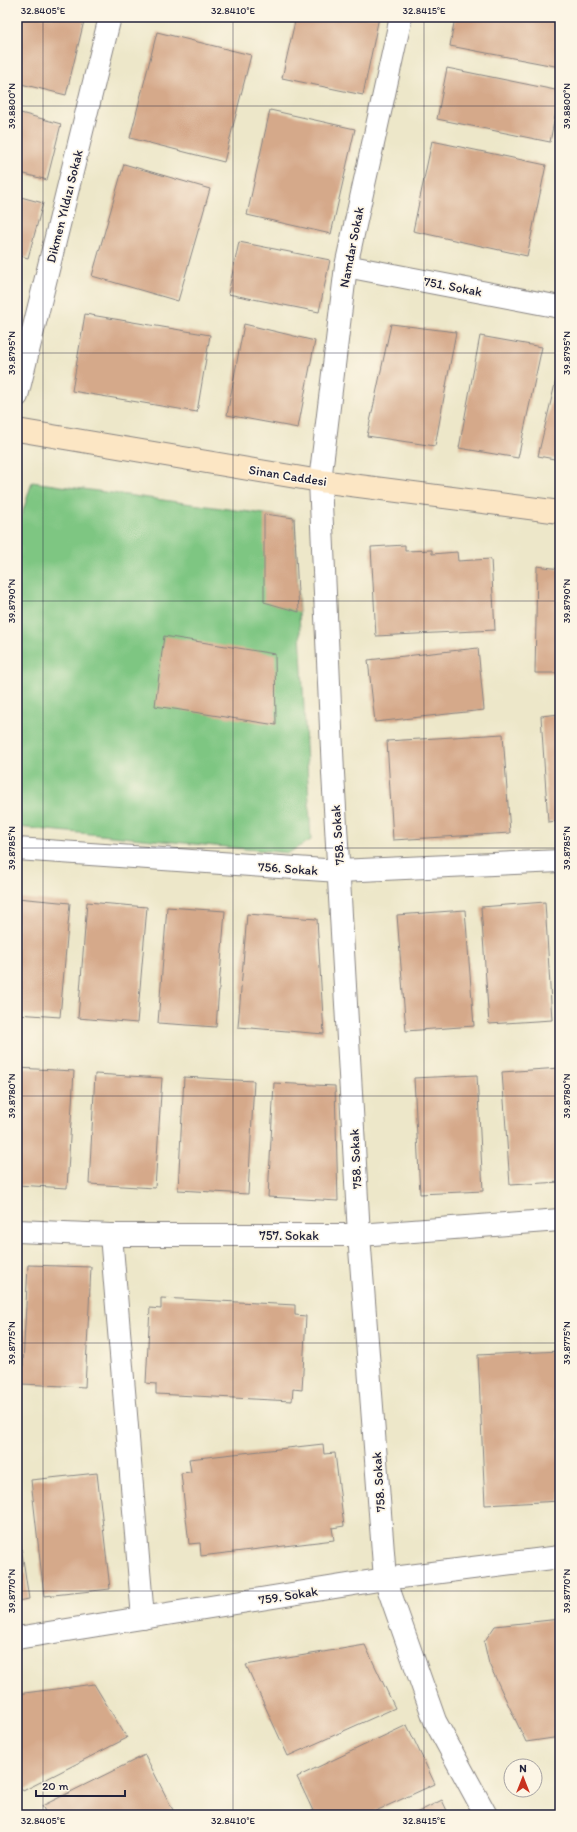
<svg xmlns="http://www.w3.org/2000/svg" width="577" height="1832" font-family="Itim,sans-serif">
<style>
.pitch{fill:#7ec682;stroke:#50745e}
.building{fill:#d5a98a}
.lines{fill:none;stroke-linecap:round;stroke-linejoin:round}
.minor-casing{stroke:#888482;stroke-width:24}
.secondary-casing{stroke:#888482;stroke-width:24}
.minor{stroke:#fff;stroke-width:22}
.secondary{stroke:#fce6c4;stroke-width:22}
.ticks{fill:none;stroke:#22223b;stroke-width:1;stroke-opacity:0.45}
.labels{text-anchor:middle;stroke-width:3.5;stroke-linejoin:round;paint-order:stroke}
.street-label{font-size:13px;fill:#22223b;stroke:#fcf5e5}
.neatline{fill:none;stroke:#22223b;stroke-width:1.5}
.ticks-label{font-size:10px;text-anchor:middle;fill:#22223b}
</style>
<rect width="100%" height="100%" fill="#fcf5e5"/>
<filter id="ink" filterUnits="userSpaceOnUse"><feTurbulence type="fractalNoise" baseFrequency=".025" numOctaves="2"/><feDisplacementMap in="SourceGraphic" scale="8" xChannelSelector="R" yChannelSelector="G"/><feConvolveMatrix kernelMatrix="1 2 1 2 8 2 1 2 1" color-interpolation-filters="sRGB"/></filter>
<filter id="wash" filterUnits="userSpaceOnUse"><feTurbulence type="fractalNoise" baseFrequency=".012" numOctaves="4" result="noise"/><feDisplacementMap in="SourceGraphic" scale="16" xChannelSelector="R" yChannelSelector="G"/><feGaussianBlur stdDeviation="0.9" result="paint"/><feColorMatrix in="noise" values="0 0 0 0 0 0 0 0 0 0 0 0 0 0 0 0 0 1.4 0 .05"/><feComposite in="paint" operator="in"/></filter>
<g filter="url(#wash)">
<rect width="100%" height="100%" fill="#ede7c9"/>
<polygon class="pitch" points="32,482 294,518 311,840 288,853 17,827 17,530"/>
<g id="blocks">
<g class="building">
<polygon points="17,17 85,17 66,95 17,83"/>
<polygon points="296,17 379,17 363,95 282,78"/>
<polygon points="455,17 560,17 560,67 450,46"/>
<polygon points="157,32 251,55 224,162 130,138"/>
<polygon points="447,68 560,91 550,142 437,119"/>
<polygon points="270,110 355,129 331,234 247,215"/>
<polygon points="17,112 61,124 47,180 17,172"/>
<polygon points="432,141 546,165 527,256 413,231"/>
<polygon points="124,164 210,189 178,301 92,276"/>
<polygon points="17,196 43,203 28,258 17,255"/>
<polygon points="239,242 330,260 319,312 228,294"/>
<polygon points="85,314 210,335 197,412 72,391"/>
<polygon points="244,324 315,341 298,428 227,415"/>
<polygon points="391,324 456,332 435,446 367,436"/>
<polygon points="480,336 542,347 518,458 459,448"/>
<polygon points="559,367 560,367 560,460 538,456"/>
<polygon points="264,514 294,518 299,612 264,602"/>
<polygon points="405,545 405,551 432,550 432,554 457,552 458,561 491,559 495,630 376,636 371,547"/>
<polygon points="537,566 560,569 560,673 535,673"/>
<polygon points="164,636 275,654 276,725 155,706"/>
<polygon points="478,648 484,710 375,722 368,660"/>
<polygon points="560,714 560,821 548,822 541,716"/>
<polygon points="503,734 510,833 393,840 387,741"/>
<polygon points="17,898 70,903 60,1017 17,1014"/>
<polygon points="87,902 147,907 137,1023 78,1018"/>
<polygon points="545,902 552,1020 489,1024 481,907"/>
<polygon points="167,907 225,911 216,1027 158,1023"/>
<polygon points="465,910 474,1026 406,1031 397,915"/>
<polygon points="247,914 317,919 324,1034 238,1027"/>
<polygon points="17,1068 74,1071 67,1188 17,1185"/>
<polygon points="560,1068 560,1182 510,1185 502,1072"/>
<polygon points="95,1074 162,1078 155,1188 89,1184"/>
<polygon points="477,1075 483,1191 420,1194 414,1078"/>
<polygon points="184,1077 254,1081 248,1194 178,1190"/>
<polygon points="274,1083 335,1086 338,1201 268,1197"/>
<polygon points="28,1265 91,1267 85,1387 22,1384"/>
<polygon points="161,1298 295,1305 295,1315 306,1316 302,1390 293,1389 292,1401 156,1394 156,1384 146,1383 150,1308 161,1309"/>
<polygon points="560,1351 560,1501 485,1505 478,1355"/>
<polygon points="323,1444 324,1454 335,1453 344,1526 332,1528 334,1540 201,1556 200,1543 189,1544 181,1473 191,1472 189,1459"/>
<polygon points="97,1473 110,1589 44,1596 31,1480"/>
<polygon points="17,1519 29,1599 17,1601"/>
<polygon points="560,1619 560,1737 526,1742 489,1664 484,1642 495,1626"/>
<polygon points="365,1645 395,1708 288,1756 246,1665"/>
<polygon points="94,1684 127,1738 23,1791 17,1783 17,1694"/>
<polygon points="407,1725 435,1784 367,1815 315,1815 297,1777"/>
<polygon points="145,1755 175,1814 47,1815 42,1806"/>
<polygon points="442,1800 449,1815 412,1815"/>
</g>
</g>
</g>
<g filter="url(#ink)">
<use href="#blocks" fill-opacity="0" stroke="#888482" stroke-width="1"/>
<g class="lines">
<g class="minor-casing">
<g id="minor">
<polyline points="401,17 346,266 320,481 333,773 359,1235 385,1579 435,1721 486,1815"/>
<polyline points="346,266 560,307"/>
<polyline points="17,396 110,17"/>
<polyline points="17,849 339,871 560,861"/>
<polyline points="17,1231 111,1235 359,1235 560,1220"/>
<polyline points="111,1235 143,1618"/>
<polyline points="17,1638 385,1579 560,1557"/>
</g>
</g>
<g class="secondary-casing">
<polyline id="secondary" points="17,430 320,481 560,512"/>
</g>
<use href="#minor" class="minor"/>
<use href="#secondary" class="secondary"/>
</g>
</g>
<path class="ticks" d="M43,17v1798M233,17v1798M424,17v1798M17,106h543M17,353h543M17,601h543M17,848h543M17,1096h543M17,1343h543M17,1591h543"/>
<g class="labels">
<g class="street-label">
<text transform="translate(64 206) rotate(-76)" y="5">Dikmen Yıldızı Sokak</text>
<text transform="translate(351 247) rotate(-79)" y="5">Namdar Sokak</text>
<text transform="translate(453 286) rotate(11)" y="5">751. Sokak</text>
<text transform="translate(288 475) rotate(9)" y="5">Sinan Caddesi</text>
<text transform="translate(337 835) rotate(-94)" y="5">758. Sokak</text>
<text transform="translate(288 868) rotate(4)" y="5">756. Sokak</text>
<text transform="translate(355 1159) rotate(-93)" y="5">758. Sokak</text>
<text x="289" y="1240">757. Sokak</text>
<text transform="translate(378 1482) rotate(-94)" y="5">758. Sokak</text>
<text transform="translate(288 1595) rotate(-9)" y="5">759. Sokak</text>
</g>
</g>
<rect width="577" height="1832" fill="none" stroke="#fcf5e5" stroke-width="44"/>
<g transform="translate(523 1778)"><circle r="19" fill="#fcf5e5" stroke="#a5a1a1"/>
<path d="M0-3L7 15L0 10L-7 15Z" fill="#c8321e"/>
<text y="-6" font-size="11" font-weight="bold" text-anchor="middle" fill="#22223b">N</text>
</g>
<path d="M36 1790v6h89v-6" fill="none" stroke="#22223b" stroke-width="2"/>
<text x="42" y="1790" font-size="12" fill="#22223b" stroke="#fcf5e5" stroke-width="3" paint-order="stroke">20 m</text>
<rect x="22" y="22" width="533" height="1788" class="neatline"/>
<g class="ticks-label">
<text x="43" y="14">32.8405°E</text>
<text x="233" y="14">32.8410°E</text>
<text x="424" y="14">32.8415°E</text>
<text transform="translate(11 106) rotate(-90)" y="4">39.8800°N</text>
<text transform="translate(566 106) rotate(-90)" y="4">39.8800°N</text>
<text transform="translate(11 353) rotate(-90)" y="4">39.8795°N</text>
<text transform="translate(566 353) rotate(-90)" y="4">39.8795°N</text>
<text transform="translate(11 601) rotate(-90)" y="4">39.8790°N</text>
<text transform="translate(566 601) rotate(-90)" y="4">39.8790°N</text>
<text transform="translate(11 848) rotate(-90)" y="4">39.8785°N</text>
<text transform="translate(566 848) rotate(-90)" y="4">39.8785°N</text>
<text transform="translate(11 1096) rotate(-90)" y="4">39.8780°N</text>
<text transform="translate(566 1096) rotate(-90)" y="4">39.8780°N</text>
<text transform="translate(11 1343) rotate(-90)" y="4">39.8775°N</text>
<text transform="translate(566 1343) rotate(-90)" y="4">39.8775°N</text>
<text transform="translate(11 1591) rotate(-90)" y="4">39.8770°N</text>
<text transform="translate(566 1591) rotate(-90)" y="4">39.8770°N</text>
<text x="43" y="1824">32.8405°E</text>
<text x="233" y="1824">32.8410°E</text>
<text x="424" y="1824">32.8415°E</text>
</g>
</svg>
